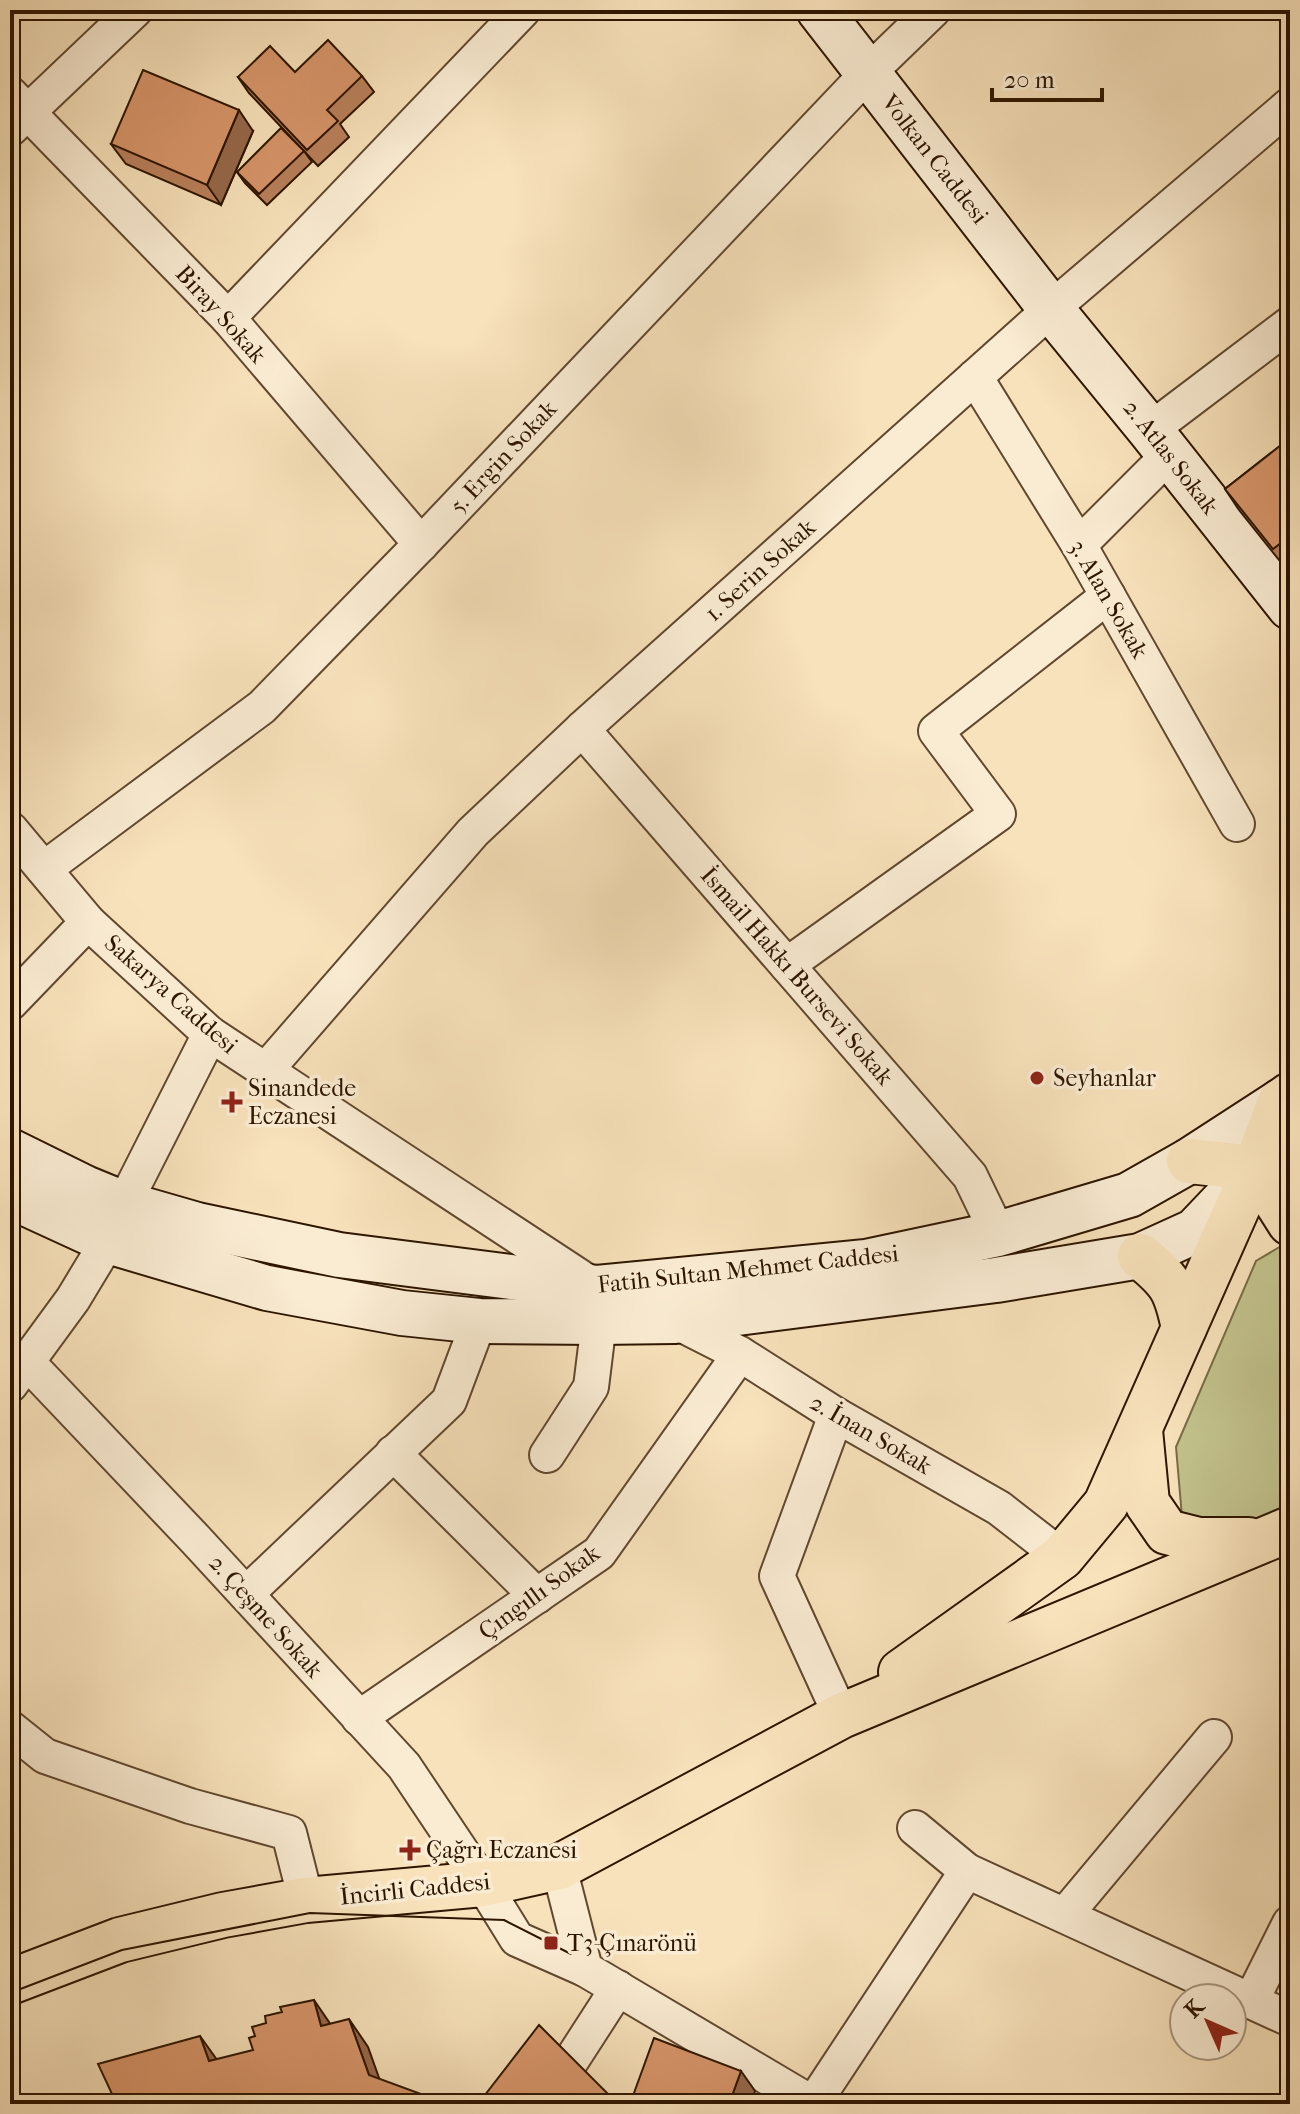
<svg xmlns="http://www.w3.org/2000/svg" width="1300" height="2114" font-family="'IM FELL French Canon',serif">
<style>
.green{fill:#c2c28d;stroke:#786c46;stroke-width:2}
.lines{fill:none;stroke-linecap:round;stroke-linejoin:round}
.street-casing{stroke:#60482f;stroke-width:38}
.secondary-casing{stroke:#2d1500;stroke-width:48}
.primary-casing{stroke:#2d1500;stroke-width:48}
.street{stroke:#faecd3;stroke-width:34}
.secondary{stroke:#faecd3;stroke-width:44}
.primary{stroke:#f8e2bb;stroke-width:44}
.tram{stroke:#2d1500;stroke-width:2}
.wall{fill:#b9805b;stroke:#2d1500;stroke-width:2}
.shaded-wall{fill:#96684a;stroke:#2d1500;stroke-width:2}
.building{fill:#d7956a;stroke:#2d1500;stroke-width:2}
.poi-dot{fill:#8f2418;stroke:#faecd3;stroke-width:3}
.labels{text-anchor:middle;stroke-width:7;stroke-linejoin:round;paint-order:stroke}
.street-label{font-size:24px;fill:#2d1500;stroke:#faecd3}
.poi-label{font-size:24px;fill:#2d1500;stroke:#faecd3;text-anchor:start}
</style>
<rect width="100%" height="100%" fill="#f8e2bb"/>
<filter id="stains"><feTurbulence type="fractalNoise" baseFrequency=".0025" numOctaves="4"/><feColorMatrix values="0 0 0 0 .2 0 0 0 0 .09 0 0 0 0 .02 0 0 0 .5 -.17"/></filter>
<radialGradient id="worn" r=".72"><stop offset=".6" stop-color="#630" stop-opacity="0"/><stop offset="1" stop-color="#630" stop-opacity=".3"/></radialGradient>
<polygon class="green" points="1288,1242 1290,1245 1290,1520 1247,1535 1182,1517 1176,1447 1256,1261"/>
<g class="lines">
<g class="street-casing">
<g id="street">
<polyline points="10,94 228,318 421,544"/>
<polyline points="10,129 135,10"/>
<polyline points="228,318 523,10"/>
<polyline points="975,377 1079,545 1237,824"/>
<polyline points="1150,430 1290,324"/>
<polyline points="1079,545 1169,455"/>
<polyline points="582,729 970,1176 998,1234"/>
<polyline points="10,829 88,922 210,1034 595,1287"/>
<polyline points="44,869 262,707 421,544 868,73 933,10"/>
<polyline points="787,965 998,814 936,731 1108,596"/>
<polyline points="10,1003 88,922"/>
<polyline points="265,1071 473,832 582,729 1051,309 1290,105"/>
<polyline points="675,1321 740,1354 836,1415 999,1508 1062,1557"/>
<polyline points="28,1363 196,1540 404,1766 483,1884 517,1939 585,1969"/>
<polyline points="10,1385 73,1299 108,1241 124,1204 210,1034"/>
<polyline points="836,1415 777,1576 841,1716"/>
<polyline points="393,1453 537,1596"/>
<polyline points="547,1455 591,1387 599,1322"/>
<polyline points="246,1594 449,1401 479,1321"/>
<polyline points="359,1718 599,1553 740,1354"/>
<polyline points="10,1728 45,1756 190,1806 289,1833 306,1900"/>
<polyline points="915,1828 967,1871 1290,2019"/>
<polyline points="559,1867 585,1969 813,2104 967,1871"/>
<polyline points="1065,1915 1214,1737"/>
<polyline points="1251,2001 1290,1923"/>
<polyline points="569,2064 618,1988"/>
</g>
</g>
<g class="secondary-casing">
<g id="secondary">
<polyline points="819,10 1051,309 1150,430 1290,607"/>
<polyline points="10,1151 85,1188 124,1204 197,1225 339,1255 597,1288 866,1262 998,1234 1129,1195 1189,1161 1280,1102"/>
<polyline points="10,1196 108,1241 267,1288 402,1313 479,1321 599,1322 675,1321 996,1280 1140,1256 1195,1231 1252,1171"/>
</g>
</g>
<g class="primary-casing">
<g id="primary">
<polyline points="1189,1161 1255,1168"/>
<polyline points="1255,1168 1290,1223"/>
<path d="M1140,1256c31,25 36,33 44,72"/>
<polyline points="1140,1430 1147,1503 1167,1532 1199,1540 1249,1540"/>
<polyline points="901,1672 1062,1557 1106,1504 1255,1168 1280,1102 1290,1095"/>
<polyline points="10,1982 120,1940 223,1915 306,1900 483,1884 559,1867 841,1716 1290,1529"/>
</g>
</g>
<use href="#street" class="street"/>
<use href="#secondary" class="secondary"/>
<use href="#primary" class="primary"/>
<polyline class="tram" points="10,1993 122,1950 310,1913 504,1920 571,1954"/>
</g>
<g class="wall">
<polygon points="295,72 362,76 374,92 340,124 349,137 318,166 249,93 238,77"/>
<polygon points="253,131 221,205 126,164 111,144"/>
<polygon points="304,151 312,162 267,205 245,183 237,172"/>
<polygon points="1290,438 1290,568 1287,570 1239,510 1225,489"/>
</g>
<g class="shaded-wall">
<polygon points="239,110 253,131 221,205 207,185"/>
<polygon points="314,2000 333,2028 321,2026"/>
<polygon points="349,2019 368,2047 388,2103 369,2075"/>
<polygon points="200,2036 220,2064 209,2061"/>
<polygon points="741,2071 755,2091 751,2104 729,2104"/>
<polygon points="546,2097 551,2104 540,2104"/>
</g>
<g class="building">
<polygon points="328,40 362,76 327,110 338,121 307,150 238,77 270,46 295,72"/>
<polygon points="143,70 239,110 207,185 111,144"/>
<polygon points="281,128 304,151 259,194 237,172"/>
<polygon points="1290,438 1290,536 1273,549 1225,489"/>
<polygon points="314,2000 321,2026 349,2019 369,2075 448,2104 98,2104 113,2096 98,2064 200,2036 209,2061 253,2050 249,2038 255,2036 252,2027 266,2023 265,2016 282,2012 280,2007"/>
<polygon points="539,2025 618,2104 554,2104 546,2097 540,2104 478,2104"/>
<polygon points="654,2038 741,2071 729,2104 630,2104"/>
</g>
<g class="poi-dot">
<circle cx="1037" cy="1078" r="8"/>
<path d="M228 1090h8v8h8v8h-8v8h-8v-8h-8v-8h8z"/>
<path d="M406 1838h8v8h8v8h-8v8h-8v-8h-8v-8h8z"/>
<rect x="543" y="1935" width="16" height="16" rx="4"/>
</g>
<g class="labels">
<g class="street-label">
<text transform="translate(935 159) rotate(52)" y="8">Volkan Caddesi</text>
<text transform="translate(221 314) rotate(48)" y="8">Biray Sokak</text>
<text transform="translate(503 457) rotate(-47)" y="8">5. Ergin Sokak</text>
<text transform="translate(1171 457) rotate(52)" y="8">2. Atlas Sokak</text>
<text transform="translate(760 570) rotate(-42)" y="8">1. Serin Sokak</text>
<text transform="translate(1109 599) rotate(60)" y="8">3. Alan Sokak</text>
<text transform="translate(797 976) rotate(49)" y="8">İsmail Hakkı Bursevi Sokak</text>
<text transform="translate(171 994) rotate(41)" y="8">Sakarya Caddesi</text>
<text transform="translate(748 1269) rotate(-6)" y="8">Fatih Sultan Mehmet Caddesi</text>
<text transform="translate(871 1434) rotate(30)" y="8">2. İnan Sokak</text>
<text transform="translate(539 1592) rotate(-36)" y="8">Çıngıllı Sokak</text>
<text transform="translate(266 1616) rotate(48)" y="8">2. Çeşme Sokak</text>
<text transform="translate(415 1889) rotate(-6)" y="8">İncirli Caddesi</text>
</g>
<g class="poi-label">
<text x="1053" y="1086">Seyhanlar</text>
<text x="248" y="1096">Sinandede<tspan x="248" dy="28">Eczanesi</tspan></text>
<text x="426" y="1858">Çağrı Eczanesi</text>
<text x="567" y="1951">T3-Çınarönü</text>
</g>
</g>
<rect width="1300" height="2114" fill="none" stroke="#f8e2bb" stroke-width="40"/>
<rect x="12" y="12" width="1276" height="2090" fill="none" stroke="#2d1500" stroke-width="4"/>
<rect x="20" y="20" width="1260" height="2074" fill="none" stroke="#2d1500" stroke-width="2"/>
<g transform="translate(1208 2022) rotate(315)"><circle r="38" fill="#faecd3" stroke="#a8967f" stroke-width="2"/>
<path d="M0-6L14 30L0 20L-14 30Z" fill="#8f2418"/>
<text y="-12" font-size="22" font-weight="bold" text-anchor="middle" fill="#2d1500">K</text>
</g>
<path d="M992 88v12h110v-12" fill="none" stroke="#2d1500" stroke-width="4"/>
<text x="1004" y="88" font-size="24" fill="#2d1500" stroke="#faecd3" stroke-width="6" paint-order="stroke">20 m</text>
<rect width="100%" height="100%" filter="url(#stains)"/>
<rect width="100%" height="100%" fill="url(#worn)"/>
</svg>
